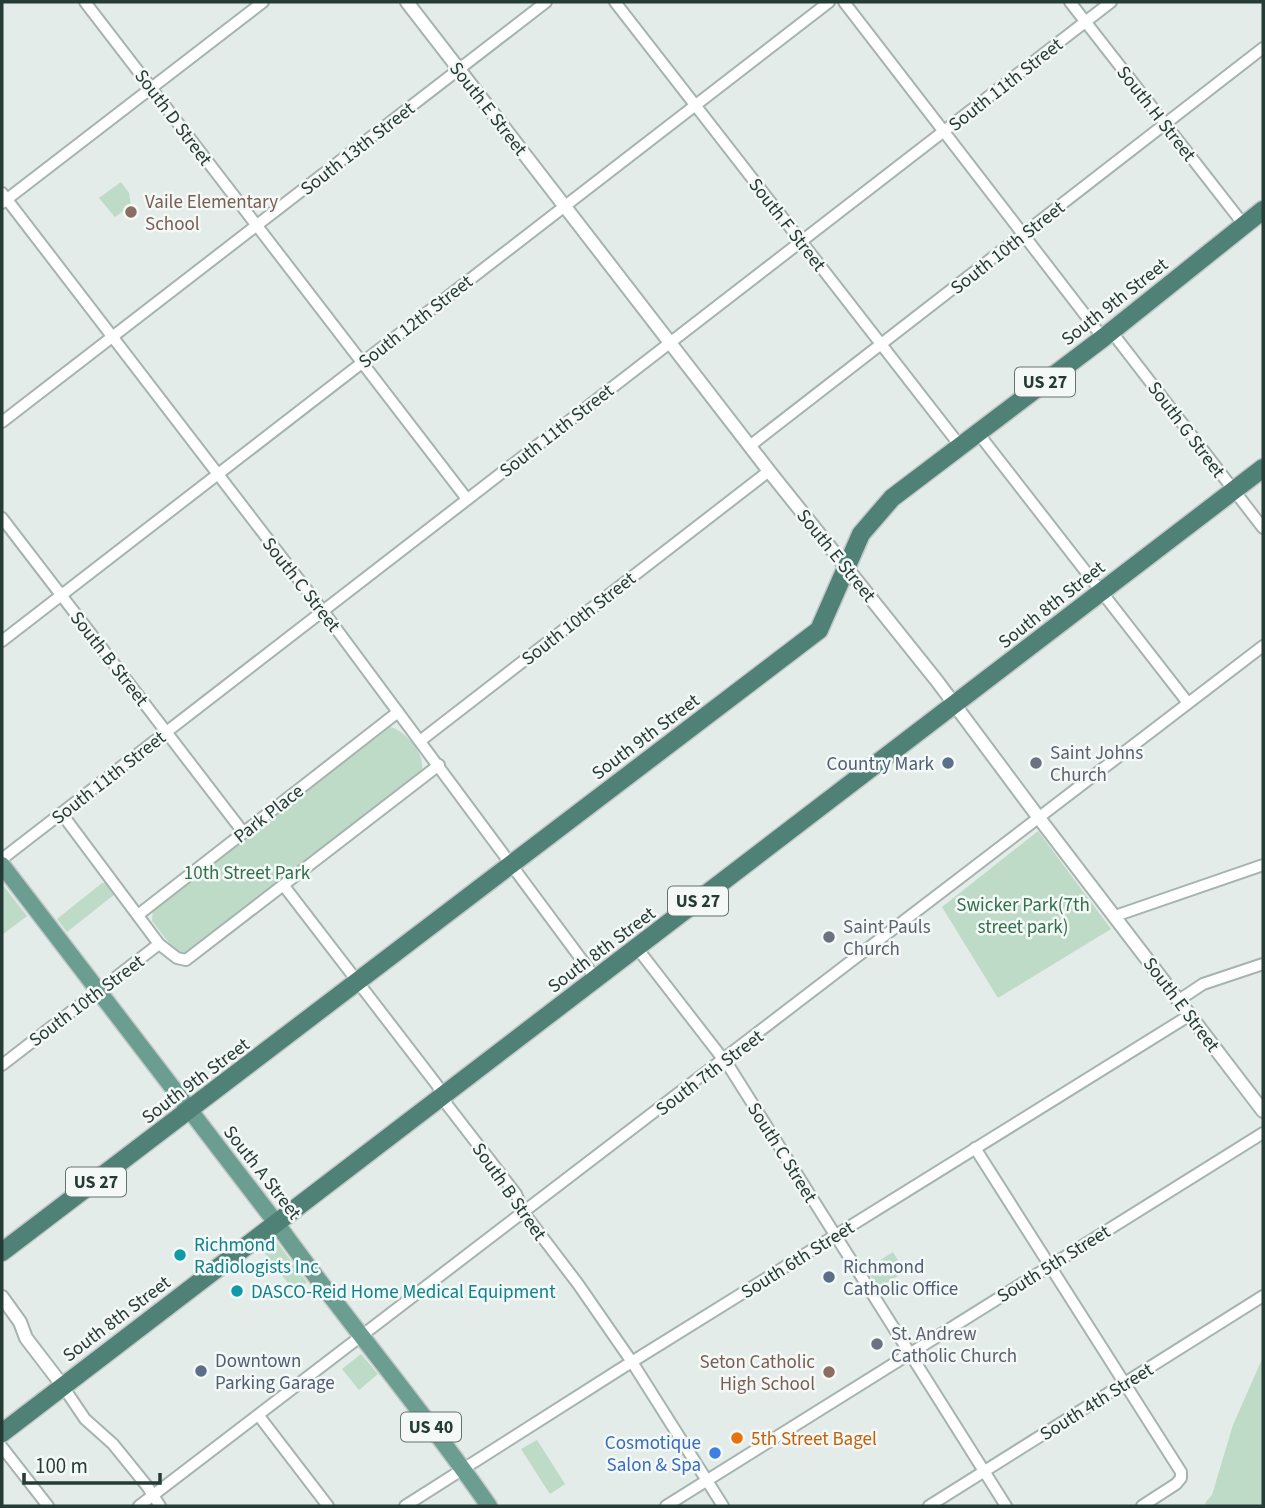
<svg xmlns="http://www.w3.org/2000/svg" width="1265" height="1508" font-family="'Source Sans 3',sans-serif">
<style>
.green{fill:#bedbc7}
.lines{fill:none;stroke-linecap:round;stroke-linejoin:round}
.minor-casing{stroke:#a6b3af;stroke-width:14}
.tertiary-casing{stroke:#a6b3af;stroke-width:16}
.primary-casing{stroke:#c2c8c7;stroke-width:19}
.trunk-casing{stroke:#c2c8c7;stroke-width:21}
.minor{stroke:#fff;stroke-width:10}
.tertiary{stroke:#fff;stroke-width:12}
.primary{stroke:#6c9d91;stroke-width:16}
.trunk{stroke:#508176;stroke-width:18}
.education-dot{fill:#8d6e63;stroke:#f4f8f6;stroke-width:2.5}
.service-dot{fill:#5c6f8a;stroke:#f4f8f6;stroke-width:2.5}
.worship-dot{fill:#6b7280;stroke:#f4f8f6;stroke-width:2.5}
.culture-dot{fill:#0f9aa8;stroke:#f4f8f6;stroke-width:2.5}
.food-dot{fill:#e8710a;stroke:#f4f8f6;stroke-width:2.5}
.shop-dot{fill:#3f7fe0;stroke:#f4f8f6;stroke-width:2.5}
.labels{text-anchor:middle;stroke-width:5;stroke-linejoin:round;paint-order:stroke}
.shield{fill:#f4f8f6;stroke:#637470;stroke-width:2}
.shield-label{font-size:18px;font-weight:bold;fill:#253b36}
.street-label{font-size:19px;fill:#253b36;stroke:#f4f8f6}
.education-label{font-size:19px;fill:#785e54;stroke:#f4f8f6;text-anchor:start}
.worship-label{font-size:19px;fill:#5b616d;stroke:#f4f8f6;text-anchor:start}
.service-label{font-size:19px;fill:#4e5e75;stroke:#f4f8f6;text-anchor:start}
.park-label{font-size:19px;fill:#326f4b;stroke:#f4f8f6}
.culture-label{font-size:19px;fill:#0d838f;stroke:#f4f8f6;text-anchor:start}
.food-label{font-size:19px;fill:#c56008;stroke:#f4f8f6;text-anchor:start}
.shop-label{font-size:19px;fill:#366cbe;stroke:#f4f8f6;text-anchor:end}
</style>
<rect width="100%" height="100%" fill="#e3ece8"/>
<g class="green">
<polygon points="121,182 129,193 131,206 115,217 99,198"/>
<path d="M390,727c15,3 35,27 32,43l-233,183 -13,-1 -24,-31 1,-11z"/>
<polygon points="1038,831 1111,929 998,998 942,907"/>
<polygon points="102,883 106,883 115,894 67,932 57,919"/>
<polygon points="2,884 27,916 2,935"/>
<polygon points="276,1241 307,1282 295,1292 263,1251"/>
<polygon points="893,1252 905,1272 878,1288 866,1269"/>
<polygon points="361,1354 378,1374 359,1390 342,1369"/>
<polygon points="1263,1357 1263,1506 1207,1506 1205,1503 1212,1495 1233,1425"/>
<polygon points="537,1440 565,1484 550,1494 521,1449"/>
</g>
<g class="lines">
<g class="minor-casing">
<g id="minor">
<polyline points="85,2 467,499"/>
<polyline points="615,2 961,447"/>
<polyline points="844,2 1103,338"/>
<polyline points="1070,2 1244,225"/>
<polyline points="2,193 323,611 596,979"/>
<polyline points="2,203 263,2"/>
<polyline points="1111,331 1263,528"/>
<polyline points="2,422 546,2"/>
<polyline points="978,433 1188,703"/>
<polyline points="751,445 1263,48"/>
<polyline points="2,518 243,832"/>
<polyline points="2,641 829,2"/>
<polyline points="420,741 769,471"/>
<polyline points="62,814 159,944 177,958 186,960 439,765"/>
<polyline points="2,859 1111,2"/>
<polyline points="284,886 437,1085 448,1106 516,1194 524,1213 578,1284 632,1362 723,1506"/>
<polyline points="138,915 398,712"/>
<polyline points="1115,916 1263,865"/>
<polyline points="637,948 730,1068 1006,1506"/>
<polyline points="1179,1000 1203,984 1263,964"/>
<polyline points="2,1065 159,944"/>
<polyline points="975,1148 1181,1472 1181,1478 1176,1484 1142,1506"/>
<polyline points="62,1385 85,1419 113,1444 147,1486 160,1506"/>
<polyline points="259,1416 328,1506"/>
<polyline points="2,1447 48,1506"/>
<polyline points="139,1506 1263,646"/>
<polyline points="405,1506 622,1368 1190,1015"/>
<polyline points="666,1506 1263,1133"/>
<polyline points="929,1506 1263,1296"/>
</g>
</g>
<g class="tertiary-casing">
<g id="tertiary">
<polyline points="407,2 769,471 937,681 1039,818 1263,1111"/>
<polyline points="2,1297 20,1322 26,1338 62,1385"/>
</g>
</g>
<g class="primary-casing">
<path id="primary" d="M2,865l275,359c69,96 145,185 212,282"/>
</g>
<g class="trunk-casing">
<g id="trunk">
<polyline points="2,1252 819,630 861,534 892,498 1103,338 1263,210"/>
<polyline points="2,1433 1263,468"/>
</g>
</g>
<use href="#minor" class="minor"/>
<use href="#tertiary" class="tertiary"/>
<use href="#primary" class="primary"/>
<use href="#trunk" class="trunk"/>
</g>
<g class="education-dot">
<circle cx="131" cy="212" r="7"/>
<circle cx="829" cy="1372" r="7"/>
</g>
<g class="service-dot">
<circle cx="948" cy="763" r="7"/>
<circle cx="829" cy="1277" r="7"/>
<circle cx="201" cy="1371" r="7"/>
</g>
<g class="worship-dot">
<circle cx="1036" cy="763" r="7"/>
<circle cx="829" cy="937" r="7"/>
<circle cx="877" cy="1344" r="7"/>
</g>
<g class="culture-dot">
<circle cx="180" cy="1255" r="7"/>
<circle cx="237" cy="1291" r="7"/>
</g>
<circle class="food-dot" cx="737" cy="1438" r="7"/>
<circle class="shop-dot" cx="715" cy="1453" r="7"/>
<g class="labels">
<g class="shield">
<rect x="1015" y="367.5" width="60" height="29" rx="5"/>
<rect x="668" y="886.5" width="60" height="29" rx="5"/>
<rect x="66" y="1167.5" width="60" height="29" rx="5"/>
<rect x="401" y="1412.5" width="60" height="29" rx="5"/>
</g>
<g class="shield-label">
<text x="1045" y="388">US 27</text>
<text x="698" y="907">US 27</text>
<text x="96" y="1188">US 27</text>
<text x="431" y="1433">US 40</text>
</g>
<g class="street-label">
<text transform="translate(1005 84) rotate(-38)" y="7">South 11th Street</text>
<text transform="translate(489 108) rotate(52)" y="7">South E Street</text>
<text transform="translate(1157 113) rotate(52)" y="7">South H Street</text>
<text transform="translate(174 117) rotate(53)" y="7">South D Street</text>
<text transform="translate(357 148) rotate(-38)" y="7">South 13th Street</text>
<text transform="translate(788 224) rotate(52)" y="7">South F Street</text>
<text transform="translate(1007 247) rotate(-38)" y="7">South 10th Street</text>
<text transform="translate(1114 301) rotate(-38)" y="7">South 9th Street</text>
<text transform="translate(415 321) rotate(-38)" y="7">South 12th Street</text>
<text transform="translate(1187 429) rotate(53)" y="7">South G Street</text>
<text transform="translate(556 430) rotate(-38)" y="7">South 11th Street</text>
<text transform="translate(837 555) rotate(51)" y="7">South E Street</text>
<text transform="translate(302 584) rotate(52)" y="7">South C Street</text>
<text transform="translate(1051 604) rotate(-38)" y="7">South 8th Street</text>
<text transform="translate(578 618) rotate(-38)" y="7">South 10th Street</text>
<text transform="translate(110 658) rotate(52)" y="7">South B Street</text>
<text transform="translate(645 736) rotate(-37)" y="7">South 9th Street</text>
<text transform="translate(108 777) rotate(-38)" y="7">South 11th Street</text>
<text transform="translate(268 813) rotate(-38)" y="7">Park Place</text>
<text transform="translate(601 949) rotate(-37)" y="7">South 8th Street</text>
<text transform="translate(86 1000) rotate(-37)" y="7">South 10th Street</text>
<text transform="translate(1182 1004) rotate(53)" y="7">South E Street</text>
<text transform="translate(709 1072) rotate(-37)" y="7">South 7th Street</text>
<text transform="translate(195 1080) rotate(-37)" y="7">South 9th Street</text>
<text transform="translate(783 1152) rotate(58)" y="7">South C Street</text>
<text transform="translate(263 1172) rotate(52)" y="7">South A Street</text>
<text transform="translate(510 1191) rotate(55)" y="7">South B Street</text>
<text transform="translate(797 1259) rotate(-32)" y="7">South 6th Street</text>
<text transform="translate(1053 1263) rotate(-32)" y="7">South 5th Street</text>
<text transform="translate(116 1318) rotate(-37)" y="7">South 8th Street</text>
<text transform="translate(1096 1401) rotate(-32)" y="7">South 4th Street</text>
</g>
<g class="education-label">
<text x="145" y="208">Vaile Elementary<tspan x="145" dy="22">School</tspan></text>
<text x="815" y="1368" text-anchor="end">Seton Catholic<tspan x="815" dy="22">High School</tspan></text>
</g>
<g class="worship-label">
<text x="1050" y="759">Saint Johns<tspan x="1050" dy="22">Church</tspan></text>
<text x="843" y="933">Saint Pauls<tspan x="843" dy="22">Church</tspan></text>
<text x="891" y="1340">St. Andrew<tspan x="891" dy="22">Catholic Church</tspan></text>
</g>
<g class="service-label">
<text x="934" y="770" text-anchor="end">Country Mark</text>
<text x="843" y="1273">Richmond<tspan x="843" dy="22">Catholic Office</tspan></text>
<text x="215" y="1367">Downtown<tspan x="215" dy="22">Parking Garage</tspan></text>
</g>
<g class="park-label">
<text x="247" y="879">10th Street Park</text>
<text x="1023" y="911">Swicker Park(7th<tspan x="1023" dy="22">street park)</tspan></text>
</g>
<g class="culture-label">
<text x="194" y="1251">Richmond<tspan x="194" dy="22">Radiologists Inc</tspan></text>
<text x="251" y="1298">DASCO-Reid Home Medical Equipment</text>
</g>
<g class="food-label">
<text x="751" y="1445">5th Street Bagel</text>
</g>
<g class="shop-label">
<text x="701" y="1449">Cosmotique<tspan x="701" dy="22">Salon &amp; Spa</tspan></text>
</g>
</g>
<rect width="1265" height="1508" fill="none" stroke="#253b36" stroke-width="7"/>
<path d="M24 1473v10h136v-10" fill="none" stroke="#253b36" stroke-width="3.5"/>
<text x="35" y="1473" font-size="21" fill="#253b36" stroke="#f4f8f6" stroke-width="5" paint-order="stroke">100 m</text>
</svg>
